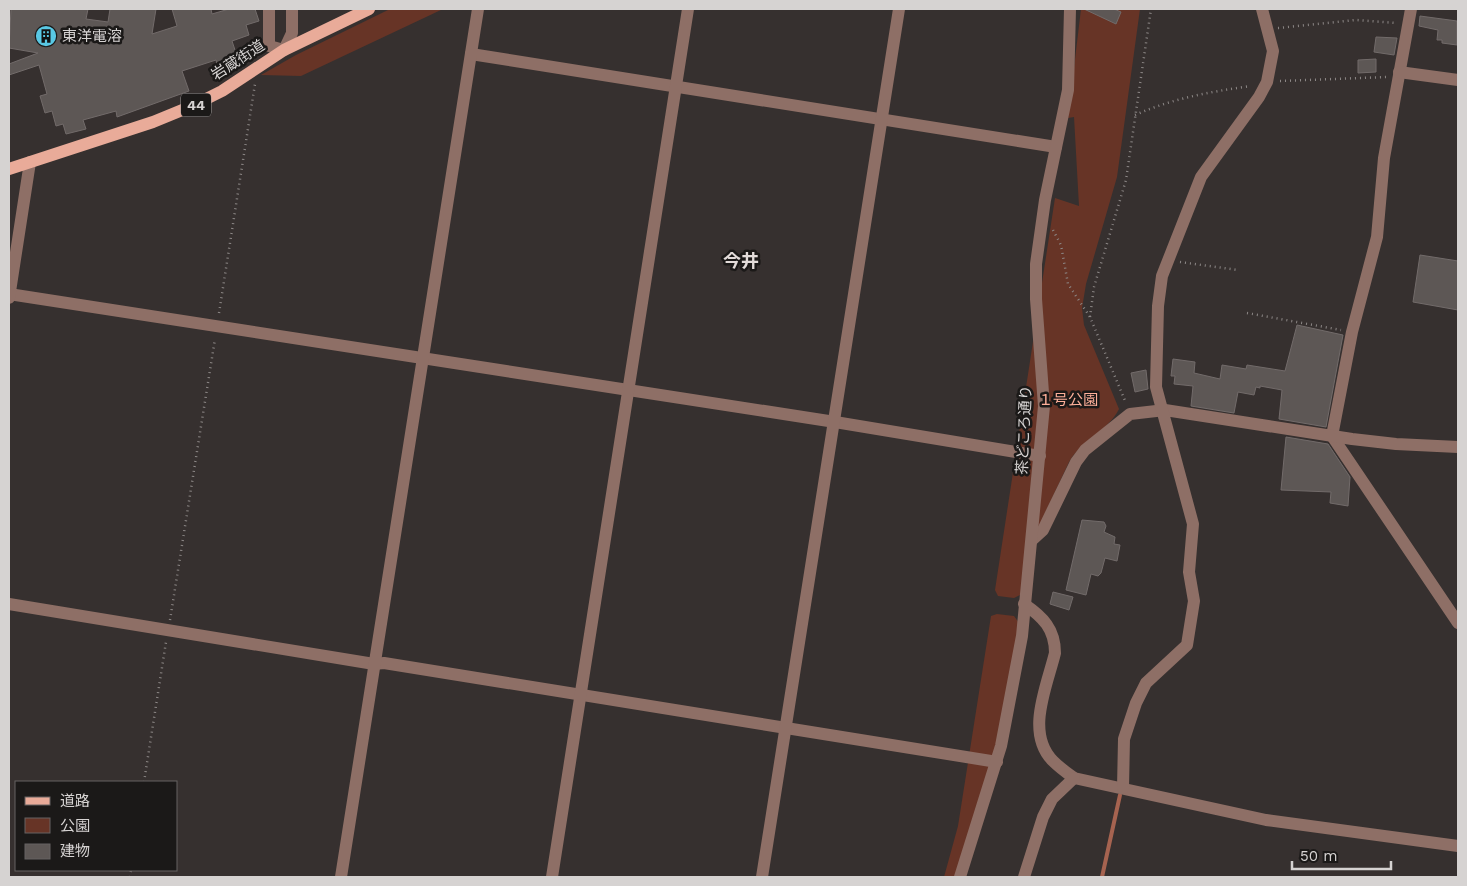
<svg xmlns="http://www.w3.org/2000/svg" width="1467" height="886" font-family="'Work Sans','Noto Sans JP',sans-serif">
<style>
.green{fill:#673426}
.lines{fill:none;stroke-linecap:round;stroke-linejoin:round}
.stream{stroke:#a66350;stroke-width:4}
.building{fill:#5d5755;stroke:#726b6a}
.path{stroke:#8d8887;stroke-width:2.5;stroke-dasharray:1 4;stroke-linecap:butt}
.minor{stroke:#8e6f66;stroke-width:12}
.major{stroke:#e9ab99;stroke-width:12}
.labels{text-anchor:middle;stroke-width:5;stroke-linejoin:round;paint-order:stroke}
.shield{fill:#1b1918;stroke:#9e9b9a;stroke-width:1}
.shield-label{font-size:14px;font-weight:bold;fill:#d6d3d2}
.poi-label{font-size:15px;fill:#d6d3d2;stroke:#1b1918;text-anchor:start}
.street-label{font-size:15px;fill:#d6d3d2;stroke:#1b1918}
.park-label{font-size:15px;fill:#fdaf99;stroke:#1b1918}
.quarter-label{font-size:18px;font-weight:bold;fill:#e3dcda;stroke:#1b1918}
</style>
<rect width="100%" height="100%" fill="#36302f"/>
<g class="green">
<polygon points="390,9 443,9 301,76 261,75 296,55"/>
<path d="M1081,9h59l-23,168 -31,107 -4,24 2,17 35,84c-11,22 -38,32 -50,53l-42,90 -5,42 -8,4 -16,-2 -3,-6 60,-392 24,8 -5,-89 -6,1z"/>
<polygon points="997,614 1014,616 1019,623 1003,725 956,877 944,877 958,826 991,616"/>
</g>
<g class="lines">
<polyline class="stream" points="1102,877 1120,795"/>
</g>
<g class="building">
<polygon points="11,9 88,9 86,19 108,22 110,9 156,9 152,34 177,26 172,9 211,9 212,14 229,9 255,9 259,21 246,25 249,35 232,41 239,62 218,68 216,60 182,71 189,91 117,117 116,111 83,120 86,129 66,134 63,124 56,126 52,111 45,113 40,96 47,94 39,65 9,75 9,64 38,53 9,48"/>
<polygon points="1084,9 1114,9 1121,12 1116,24"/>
<polygon points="1420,16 1457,21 1457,45 1442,43 1442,40 1437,40 1438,30 1419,26"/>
<polygon points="1376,37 1397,38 1394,55 1374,52"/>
<polygon points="1376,59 1376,72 1358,73 1358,60"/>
<polygon points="1420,255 1458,261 1458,310 1413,302"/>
<polygon points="1297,325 1343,335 1326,427 1279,419 1282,390 1260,386 1260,388 1256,387 1254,395 1238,392 1234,413 1191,406 1193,386 1174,384 1175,376 1171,376 1173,359 1195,362 1194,373 1220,379 1222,365 1246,369 1247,365 1285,371"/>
<polygon points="1146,370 1148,389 1135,392 1131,373"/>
<polygon points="1286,437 1328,444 1350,477 1348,506 1330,503 1331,492 1281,490"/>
<polygon points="1082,520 1104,522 1106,526 1104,532 1115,537 1114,544 1120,545 1117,561 1105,558 1101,573 1098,576 1091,574 1086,595 1066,590"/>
<polygon points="1053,592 1073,597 1069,610 1050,604"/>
</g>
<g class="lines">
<g class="path">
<polyline points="1278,28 1356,20 1397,23"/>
<polyline points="1280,81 1387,77"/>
<path d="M1135,115c39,-17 74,-23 116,-29"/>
<polyline points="1053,230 1061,245 1068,284 1090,317 1126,403"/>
<polyline points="1180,262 1238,270"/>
<polyline points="219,313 255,84"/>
<polyline points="1247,313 1341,330"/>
<polyline points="1090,317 1094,287 1126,180 1151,9"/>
<polyline points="170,620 215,339"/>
<polyline points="144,782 166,642"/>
<polyline points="130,877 131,870"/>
</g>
<g class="minor">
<polyline points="269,9 269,46 284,50 292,33 292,9"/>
<polyline points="1411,9 1384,158 1377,237 1352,332 1332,436 1458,623"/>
<polyline points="471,54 1056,147"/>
<polyline points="1399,72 1458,80"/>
<polyline points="9,294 835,422 1040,456"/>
<polyline points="9,298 30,162"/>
<polyline points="1032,540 1043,530 1076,462 1085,450 1130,414 1165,410 1352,439 1396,444 1458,447"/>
<polyline points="9,604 374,664 384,663 997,762"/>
<path d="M1024,604c19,13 31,25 31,49 -8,33 -30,80 -2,108 6,6 14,12 21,17l192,42 192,26"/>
<polyline points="1123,788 1124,739 1136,703 1146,683 1187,645 1194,601 1189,572 1193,524 1156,387 1158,306 1162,276 1201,177 1259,97 1267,82 1273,51 1262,9"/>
<polyline points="341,877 478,9"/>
<polyline points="552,877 688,9"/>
<polyline points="762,877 899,9"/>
<polyline points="960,877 1001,746 1022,636 1044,406 1036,299 1036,264 1045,200 1068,90 1070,9"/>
<polyline points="1024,877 1043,817 1052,799 1074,778"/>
</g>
<polyline class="major" points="9,169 153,122 192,106 222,91 284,50 369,9"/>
</g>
<defs>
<g id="building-disc" transform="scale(1.125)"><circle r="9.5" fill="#59c8e4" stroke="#1b1918"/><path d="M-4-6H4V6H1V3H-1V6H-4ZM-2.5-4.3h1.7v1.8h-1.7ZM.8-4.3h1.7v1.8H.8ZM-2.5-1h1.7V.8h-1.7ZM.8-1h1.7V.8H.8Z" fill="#111"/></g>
</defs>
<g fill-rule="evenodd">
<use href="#building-disc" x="46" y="36"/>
</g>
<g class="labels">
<rect class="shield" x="181" y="93.5" width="30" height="23" rx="4"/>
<g class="shield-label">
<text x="196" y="110">44</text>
</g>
<g class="poi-label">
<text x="62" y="41">東洋電溶</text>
</g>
<g class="street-label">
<text transform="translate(238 60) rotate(-33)" y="5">岩蔵街道</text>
<text transform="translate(1024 430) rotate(-87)" y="5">茶どころ通り</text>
</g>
<g class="park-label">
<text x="1068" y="405">１号公園</text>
</g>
<g class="quarter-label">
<text x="741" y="267">今井</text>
</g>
</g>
<rect width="1467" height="886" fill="none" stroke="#d6d3d2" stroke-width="20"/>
<rect x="15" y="781" width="162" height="90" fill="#1b1918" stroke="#666362"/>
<rect x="25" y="797" width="25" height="8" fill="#e9ab99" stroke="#666362"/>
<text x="60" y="806" font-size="15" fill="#d6d3d2">道路</text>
<rect x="25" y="818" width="25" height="15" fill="#673426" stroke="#666362"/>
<text x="60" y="831" font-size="15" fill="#d6d3d2">公園</text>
<rect x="25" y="844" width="25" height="15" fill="#5d5755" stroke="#666362"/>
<text x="60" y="856" font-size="15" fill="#d6d3d2">建物</text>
<path d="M1292 861v8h99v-8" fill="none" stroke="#d6d3d2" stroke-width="2.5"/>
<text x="1300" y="861" font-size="15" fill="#d6d3d2" stroke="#1b1918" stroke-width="4" paint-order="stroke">50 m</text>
</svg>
